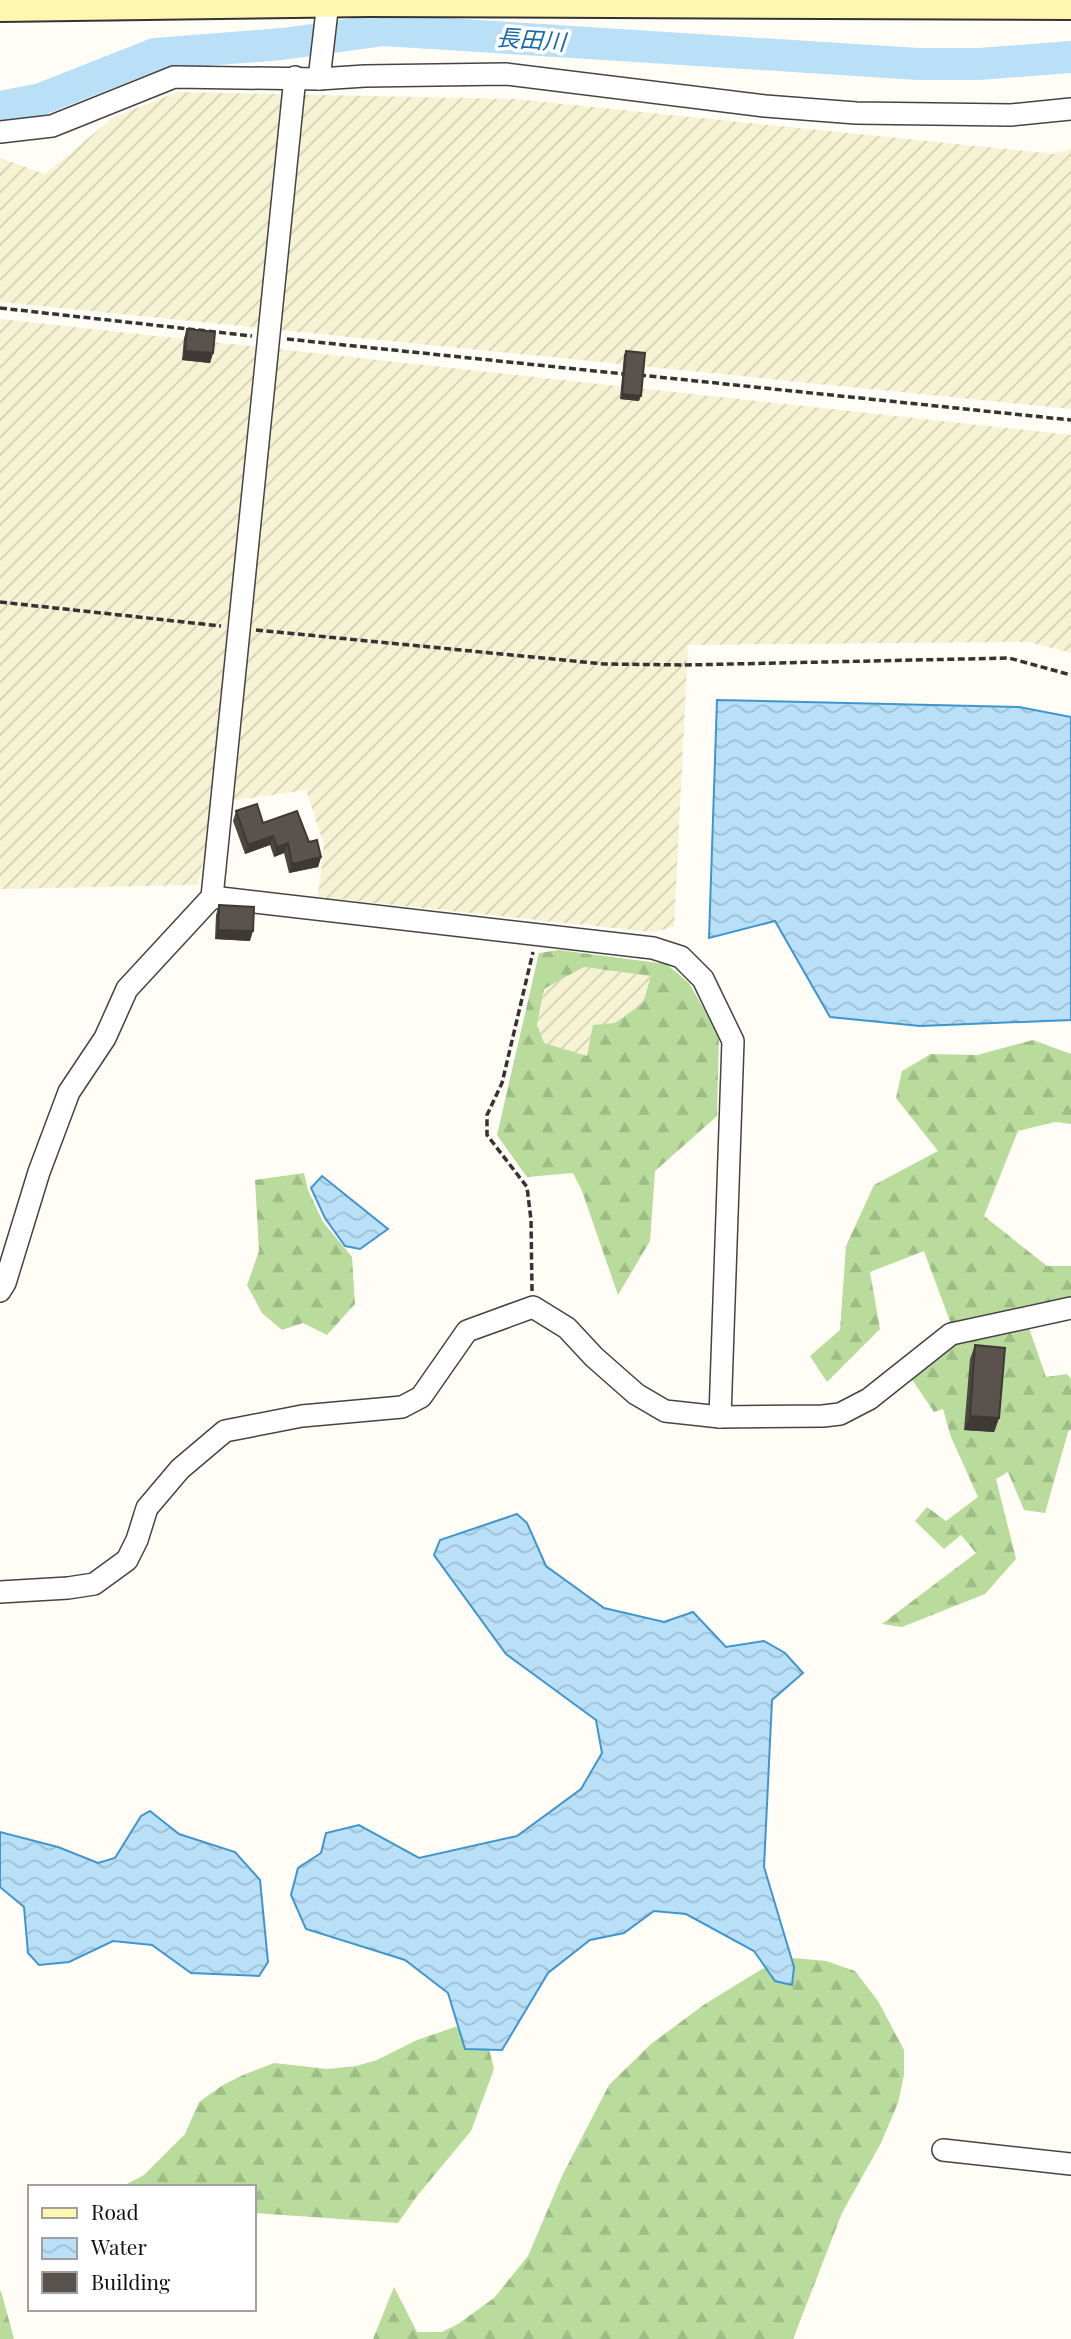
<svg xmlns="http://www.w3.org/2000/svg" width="1071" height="2339" font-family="'Playfair Display','Noto Sans JP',serif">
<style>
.farmland{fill:url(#farmland-furrows)}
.forest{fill:url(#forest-firs);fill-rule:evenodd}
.water{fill:url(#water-waves);stroke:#3f96cf;stroke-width:2}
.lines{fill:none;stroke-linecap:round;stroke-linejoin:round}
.river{stroke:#b9e0f7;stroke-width:32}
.minor-casing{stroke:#444;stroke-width:24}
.secondary-casing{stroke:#333;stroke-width:32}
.path{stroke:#333;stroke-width:3.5;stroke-dasharray:7 3.5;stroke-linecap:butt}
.minor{stroke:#fff;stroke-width:21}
.secondary{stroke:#fff6b0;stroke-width:28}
.wall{fill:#4d4742}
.shaded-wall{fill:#3f3936}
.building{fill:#5a524d;stroke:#3f3936;stroke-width:2}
.labels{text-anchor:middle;stroke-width:7;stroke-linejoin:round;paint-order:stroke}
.water-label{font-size:23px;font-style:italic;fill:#1768a6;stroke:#fff}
</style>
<defs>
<pattern id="farmland-furrows" width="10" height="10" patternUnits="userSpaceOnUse" patternTransform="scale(1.75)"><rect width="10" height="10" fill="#f6f3d4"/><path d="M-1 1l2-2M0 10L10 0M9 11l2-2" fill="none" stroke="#d2cfb5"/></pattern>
<pattern id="forest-firs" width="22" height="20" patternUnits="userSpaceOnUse" patternTransform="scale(1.75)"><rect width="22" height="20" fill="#b9dc9c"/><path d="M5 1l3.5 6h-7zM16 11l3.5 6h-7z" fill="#9ebc85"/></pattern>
<pattern id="water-waves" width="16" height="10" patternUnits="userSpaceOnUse" patternTransform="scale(1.75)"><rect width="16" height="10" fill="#b9e0f7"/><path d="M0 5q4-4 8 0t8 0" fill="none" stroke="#9ebfd3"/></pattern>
</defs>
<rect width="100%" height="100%" fill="#fffdf5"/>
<g class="farmland">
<polygon points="178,92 515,99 1054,154 1071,149 1071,409 0,302 0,158 45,174 114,117"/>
<polygon points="0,319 1071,435 1071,653 1029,642 688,645 674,927 652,932 318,897 324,845 306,790 216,803 198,885 0,889"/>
<polygon points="584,967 651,976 643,1003 615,1023 587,1057 543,1043 537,1026 544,989"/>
</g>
<g class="forest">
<path d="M559,950l107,14 23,19 30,52 -2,81 -62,55 -5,70 -32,54 -36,-104 -9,-18 -46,4 -30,-42 42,-182zM584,967l67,9 -8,27 -28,20 -22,2 -6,31 -43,-13 -7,-18 7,-36z"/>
<polygon points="1033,1040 1071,1054 1071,1124 1055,1122 1018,1131 984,1216 1047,1266 1071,1266 1071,1305 1023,1311 1046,1377 1067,1374 1071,1379 1071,1429 1068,1432 1045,1513 1024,1510 1008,1472 996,1479 1016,1559 985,1594 902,1627 882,1624 976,1553 961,1535 944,1549 915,1521 927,1507 946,1521 978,1497 951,1437 943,1409 934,1412 911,1378 951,1324 924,1251 870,1272 880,1329 827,1382 810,1356 840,1330 846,1246 874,1185 938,1151 896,1098 902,1071 931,1054 977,1055"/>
<polygon points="304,1173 308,1190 323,1222 352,1257 355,1304 327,1335 303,1323 282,1330 262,1313 247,1285 259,1251 255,1180"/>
<polygon points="794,1958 826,1961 855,1971 878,2001 904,2050 904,2075 898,2103 881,2143 842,2213 793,2339 373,2339 394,2287 417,2332 442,2332 458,2324 494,2298 528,2256 562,2176 609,2085 651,2044 705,2004 762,1969"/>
<polygon points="455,2027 474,2030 487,2041 494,2069 471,2131 417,2196 398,2223 254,2213 254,2187 130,2187 125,2185 144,2175 185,2134 199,2102 223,2085 243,2075 274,2063 327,2069 356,2066 377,2060 417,2040"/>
<polygon points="0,2291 1,2291 14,2339 0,2339"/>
</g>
<g class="water">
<polygon points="717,700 1019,707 1071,717 1071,1020 920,1026 830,1017 775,921 709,938"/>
<polygon points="322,1176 388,1229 360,1249 345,1246 325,1218 311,1188"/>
<polygon points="517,1514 527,1523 546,1566 604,1608 664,1622 693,1612 726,1647 764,1641 785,1653 803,1673 772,1700 764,1867 794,1967 792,1985 775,1981 754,1951 686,1914 654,1911 624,1933 590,1940 548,1973 502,2050 465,2049 448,1993 405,1960 306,1929 291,1895 298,1868 321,1853 326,1833 359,1825 419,1858 517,1836 581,1789 602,1753 596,1720 506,1654 434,1555 440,1540"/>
<polygon points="150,1811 179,1834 235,1852 260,1880 268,1962 259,1976 191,1973 152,1945 113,1941 69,1962 39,1965 28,1953 24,1907 0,1887 0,1832 58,1847 98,1863 115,1858 141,1816"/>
</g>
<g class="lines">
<polyline class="river" points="0,107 41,99 155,54 282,44 384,30 918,64 979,64 1071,57"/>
<g class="minor-casing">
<g id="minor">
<polyline points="319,79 328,2"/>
<polyline points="0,132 52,126 174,77 319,79 365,76 506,74 765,106 856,113 1011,115 1071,109"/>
<polyline points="212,897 653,948 681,957 703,979 733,1041 720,1417"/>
<polyline points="0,1291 5,1283 39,1172 69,1092 105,1038 127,989 212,897 295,77"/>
<polyline points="0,1592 68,1588 94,1584 127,1560 137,1540 147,1508 180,1469 225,1431 302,1416 402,1407 421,1397 467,1331 533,1307 567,1328 594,1357 636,1394 665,1411 720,1417 823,1416 840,1414 869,1399 951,1334 1071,1308"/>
<polyline points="943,2150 1071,2164"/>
</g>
</g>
<g class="secondary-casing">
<polyline id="secondary" points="0,7 369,2 1071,5"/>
</g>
<g class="path">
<polyline points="0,308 252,336"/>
<polyline points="287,339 624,374"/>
<polyline points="639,375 1071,420"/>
<polyline points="0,602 221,626"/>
<polyline points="256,630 604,664 685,665 1009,658 1071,675"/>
<polyline points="532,1291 531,1220 527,1187 487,1135 487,1115 502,1083 533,952"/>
</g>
<use href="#minor" class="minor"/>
<use href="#secondary" class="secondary"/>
</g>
<g class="wall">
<polygon points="187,329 213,353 210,363 182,360 184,338"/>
<polygon points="626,351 639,401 620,399 624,355"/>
<polygon points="236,811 309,842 321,857 318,867 289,873 284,853 274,857 270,845 245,854 233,821"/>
<polygon points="219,905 250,941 215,939 216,915"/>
<polygon points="975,1345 999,1418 994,1432 964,1430 970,1359"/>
</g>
<g class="shaded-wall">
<polygon points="185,351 213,353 210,363 182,360"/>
<polygon points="622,394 641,396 639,401 620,399"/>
<polygon points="273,836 270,845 245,854 248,845"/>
<polygon points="288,843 284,853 274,857 277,847"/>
<polygon points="321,857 318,867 289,873 292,864"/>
<polygon points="218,930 253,931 250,941 215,939"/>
<polygon points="970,1416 999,1418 994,1432 964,1430"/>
</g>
<g class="building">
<polygon points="187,329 215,332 213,353 185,351"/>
<polygon points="626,351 645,353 641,396 622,394"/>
<polygon points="257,804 263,823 297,811 309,842 317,840 321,857 292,864 288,843 277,847 273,836 248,845 236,811"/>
<polygon points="219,905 254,907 253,931 218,930"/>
<polygon points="975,1345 1005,1348 999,1418 970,1416"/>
</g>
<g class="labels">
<g class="water-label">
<text transform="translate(531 40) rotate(4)" y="8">長田川</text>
</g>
</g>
<rect x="28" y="2185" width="228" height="126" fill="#ffffff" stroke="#a0a0a0" stroke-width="2"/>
<rect x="42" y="2208" width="35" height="10" fill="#fff6b0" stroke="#a0a0a0" stroke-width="2"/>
<text x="91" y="2220" font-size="21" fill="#111111">Road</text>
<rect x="42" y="2238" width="35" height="21" fill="url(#water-waves)" stroke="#a0a0a0" stroke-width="2"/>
<text x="91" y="2255" font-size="21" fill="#111111">Water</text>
<rect x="42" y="2272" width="35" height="21" fill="#5a524d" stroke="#a0a0a0" stroke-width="2"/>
<text x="91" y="2290" font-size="21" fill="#111111">Building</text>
</svg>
